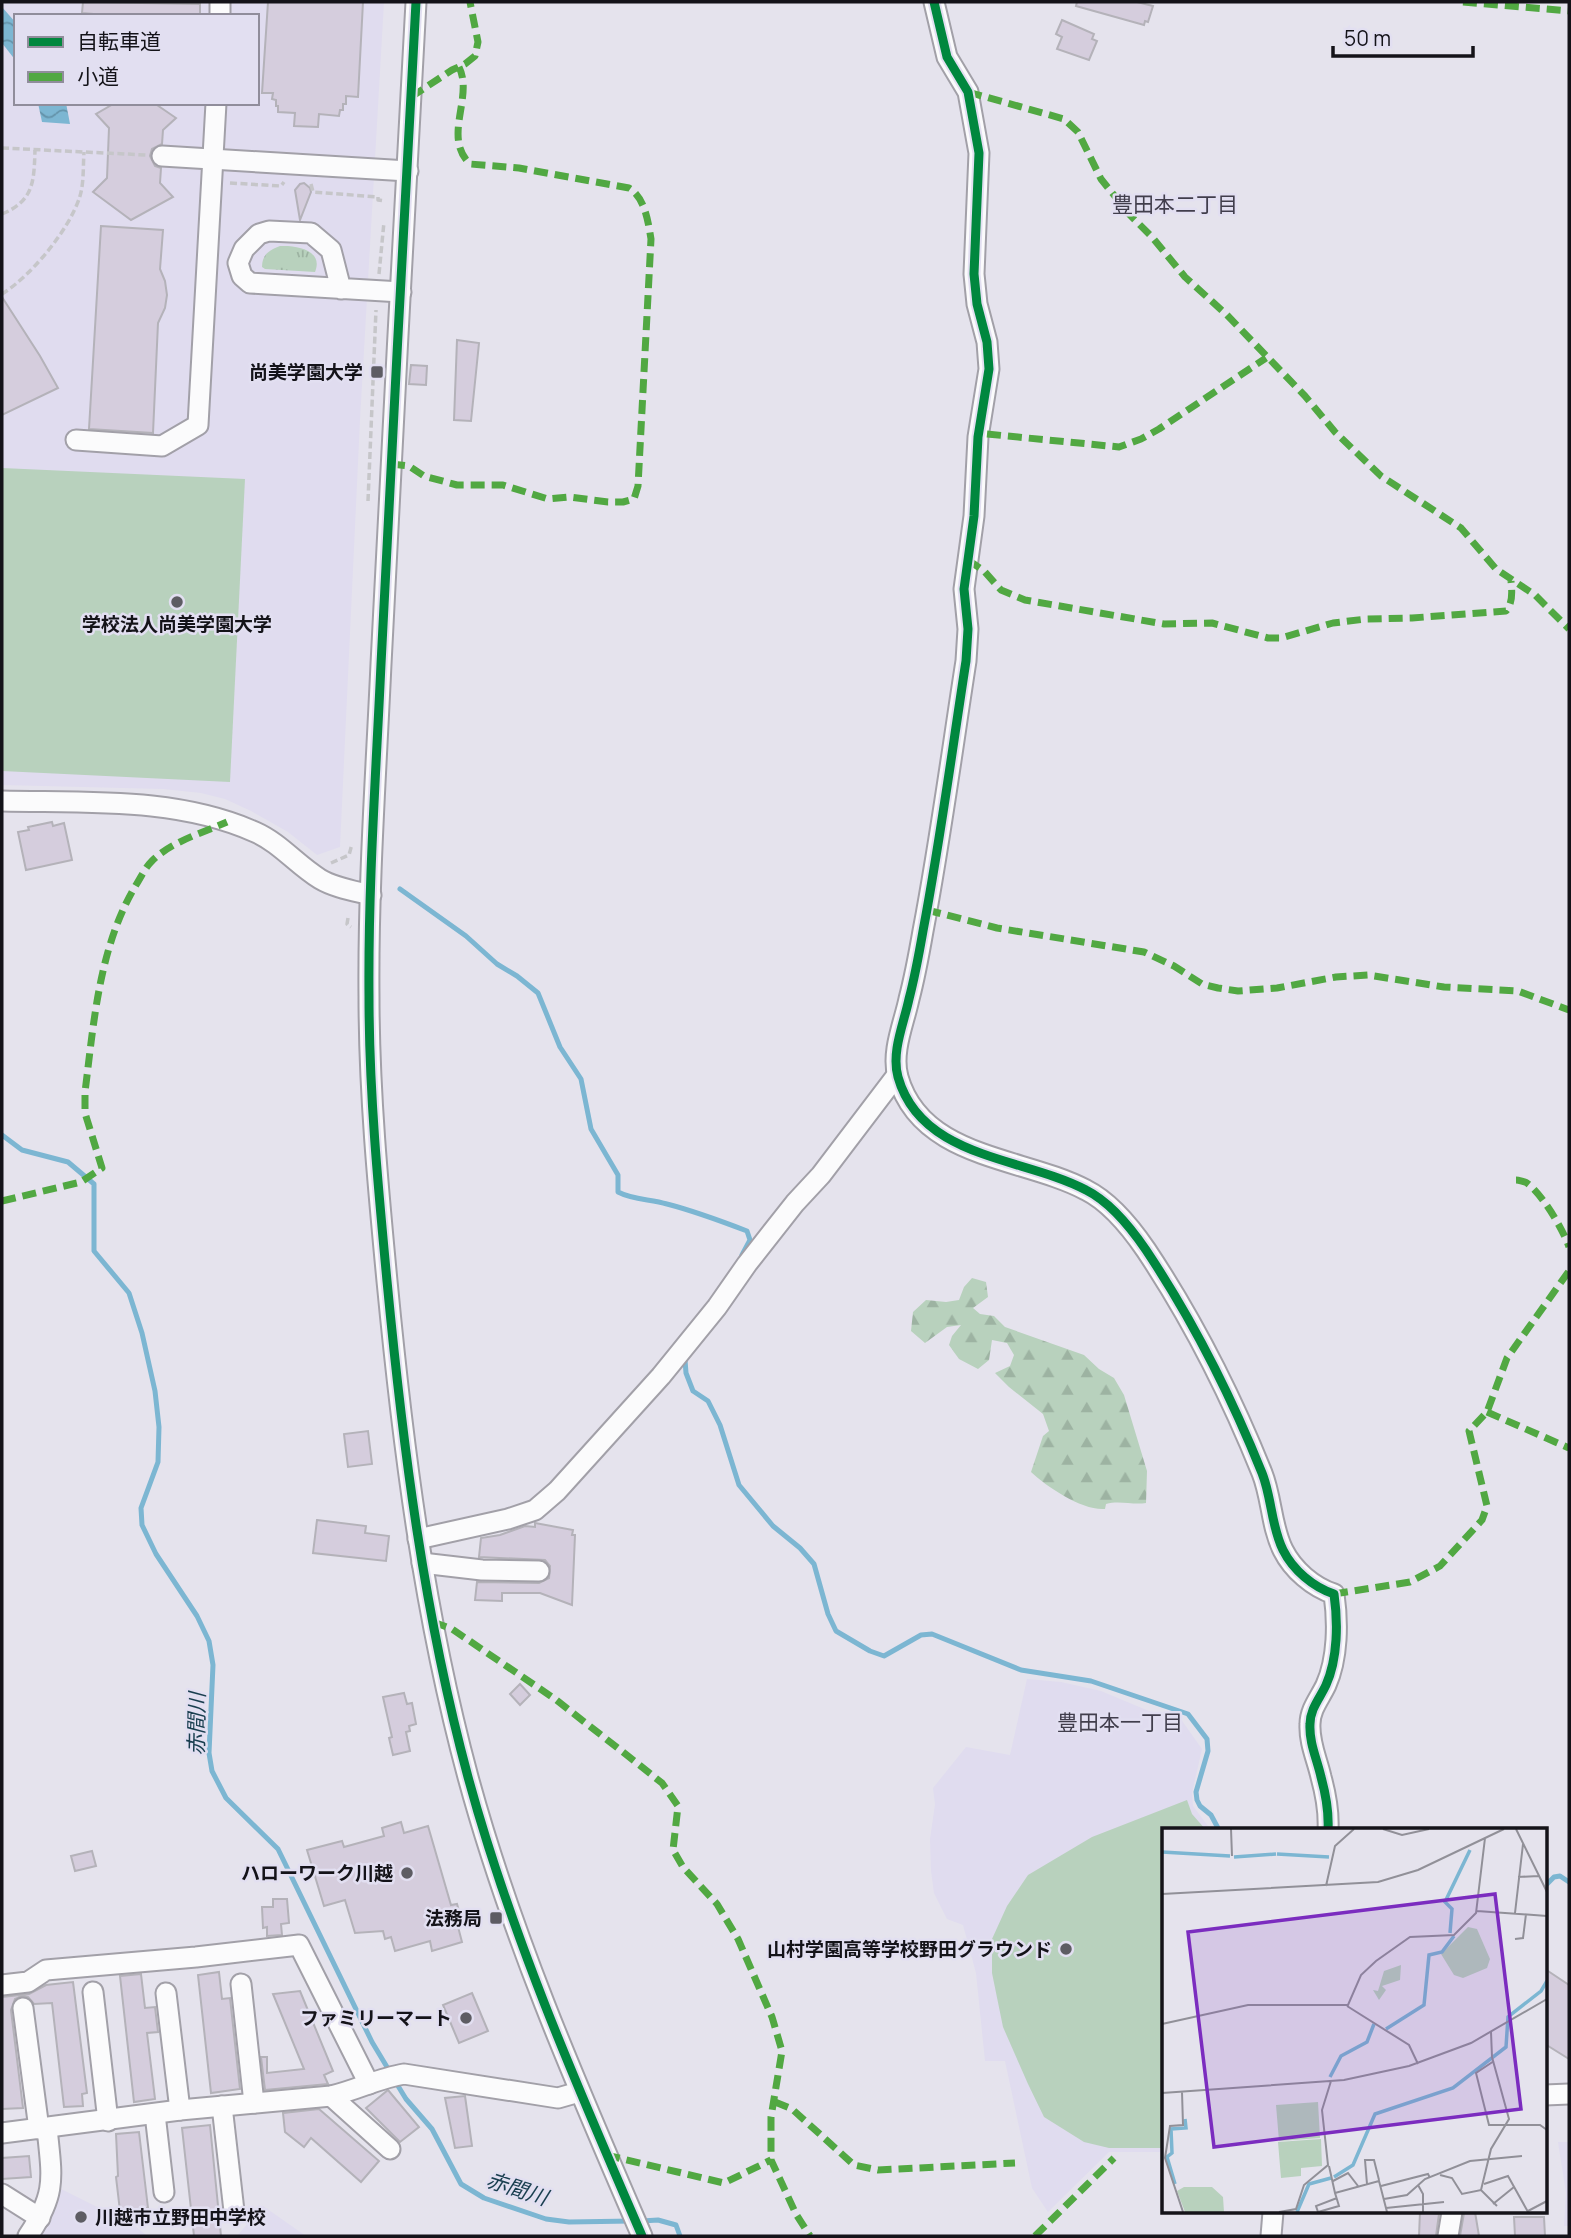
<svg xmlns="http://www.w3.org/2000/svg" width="1571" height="2238" font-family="Manrope,'Noto Sans JP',sans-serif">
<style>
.built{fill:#e0dcef;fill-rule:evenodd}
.grass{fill:url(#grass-tufts)}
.forest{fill:url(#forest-firs)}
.garden{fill:#b8d1bd}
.water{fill:url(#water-waves)}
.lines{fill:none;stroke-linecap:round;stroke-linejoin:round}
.stream{stroke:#7cb6d2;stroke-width:5}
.building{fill:#d5cddd;stroke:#b4b2b9;stroke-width:2}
.minor-casing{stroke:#a2a0a8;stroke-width:23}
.path{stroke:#c6c6c9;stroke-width:3.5;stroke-dasharray:7 3.5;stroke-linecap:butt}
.minor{stroke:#fbfbfc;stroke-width:19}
.quiet{stroke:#51a842;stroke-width:7;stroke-dasharray:14 7;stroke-linecap:butt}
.cycleway-casing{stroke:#e2dff1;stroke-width:13}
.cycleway{stroke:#00873e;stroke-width:9}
.poi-dot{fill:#5d5c63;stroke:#e2dff1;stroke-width:2.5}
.labels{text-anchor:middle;stroke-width:5;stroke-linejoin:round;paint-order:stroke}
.poi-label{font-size:19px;font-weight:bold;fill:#141319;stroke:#e2dff1;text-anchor:end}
.neighbourhood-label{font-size:21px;fill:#413e4c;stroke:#e2dff1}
.water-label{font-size:21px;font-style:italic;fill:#193e4f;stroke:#e2dff1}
.inset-river{fill:none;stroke:#7cb6d2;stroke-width:3.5}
.inset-road{fill:none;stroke:#919098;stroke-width:2}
.view{fill:#7b2cbf;fill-opacity:0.15;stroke:#7b2cbf;stroke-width:3.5}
.inset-edge{fill:none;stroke:#141319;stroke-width:3.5}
</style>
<defs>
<pattern id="grass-tufts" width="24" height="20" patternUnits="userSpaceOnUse" patternTransform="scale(1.75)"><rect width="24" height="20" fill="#b8d1bd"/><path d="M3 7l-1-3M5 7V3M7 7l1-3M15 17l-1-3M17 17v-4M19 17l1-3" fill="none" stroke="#9db3a2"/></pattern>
<pattern id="forest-firs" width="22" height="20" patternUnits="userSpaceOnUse" patternTransform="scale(1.75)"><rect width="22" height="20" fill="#b8d1bd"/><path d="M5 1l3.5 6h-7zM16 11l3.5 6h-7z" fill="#9db3a2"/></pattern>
<pattern id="water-waves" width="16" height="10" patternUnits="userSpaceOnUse" patternTransform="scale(1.75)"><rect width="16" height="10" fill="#7cb6d2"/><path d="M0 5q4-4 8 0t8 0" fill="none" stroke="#6493aa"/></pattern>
</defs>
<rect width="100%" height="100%" fill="#e5e3ed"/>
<g class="built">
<path d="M2,2h382l-24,418 -20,427 -23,8 -29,-23 -37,-21 -26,-12 -24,-6 -38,-4 -161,-4zM16,16h241v87h-241z"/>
<polygon points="1027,1679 1061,1682 1101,1691 1149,1711 1180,1718 1202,1749 1192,1793 1193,1806 1211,1830 1163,1830 1163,2152 1109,2152 1048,2212 1032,2188 1005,2061 985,2061 976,1973 963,1925 947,1919 934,1893 931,1871 930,1839 935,1804 933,1788 966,1747 1010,1755"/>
<polygon points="1558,2142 1569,2142 1569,2226 1564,2226 1566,2193"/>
<polygon points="59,2188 135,2226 147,2236 33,2236"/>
<polygon points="263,2206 306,2236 237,2236"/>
</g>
<path class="grass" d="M280,246c16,-1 44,4 35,26l-50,-3 -3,-2c0,-12 7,-17 18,-21z"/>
<path class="forest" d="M972,1278l14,4 2,15 -15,11 7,6 14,2 11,11 79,28 15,14 15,9 10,17 23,76 -1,32c-14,2 -27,-3 -40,1l-1,5c-22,2 -58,-22 -74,-37l12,-36 6,-5 -6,-17 -34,-27 -14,-14 15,-7 4,-11 -7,-12 -15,-3 -3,20 -11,9 -19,-10 -10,-14 3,-9 9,-11 -14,2 -22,16 -14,-12 2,-19 13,-12 20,2 13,-2 5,-13z"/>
<g class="garden">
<polygon points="2,468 245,479 230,782 2,771"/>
<polygon points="1187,1800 1192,1814 1206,1830 1163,1830 1163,2148 1109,2148 1084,2142 1044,2117 1028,2084 1003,2027 992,1973 992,1939 1007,1906 1028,1875 1092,1837"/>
</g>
<g class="water">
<polygon points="2,7 16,23 16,61 2,43"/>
<polygon points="38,103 66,103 70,124 42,122"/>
</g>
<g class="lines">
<g class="stream">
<path d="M400,889l66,47 31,28 20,12 21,17 22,54 21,32 10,50 27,46v17c15,8 33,7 49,12 27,7 54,17 80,27l3,9 -8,15"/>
<polyline points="2,1135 22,1150 68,1162 94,1184 94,1251 129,1293 142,1333 155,1391 159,1427 158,1462 141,1508 142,1525 156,1554 197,1616 209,1641 213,1665 209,1753 212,1771 226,1798 278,1849 372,2042 390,2072"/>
<polyline points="688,1355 685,1360 686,1373 693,1391 708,1401 720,1425 739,1485 773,1526 800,1548 814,1564 828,1614 836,1631 870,1651 884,1656 921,1635 932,1634 1021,1670 1091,1681 1188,1714 1207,1739 1208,1751 1196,1792 1197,1800 1200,1806 1211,1815 1219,1830"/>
<polyline points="1545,1886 1554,1877 1560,1876 1569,1882"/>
<polyline points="395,2081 406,2099 432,2129 461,2184 484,2198 546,2219 569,2222 632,2221"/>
<polyline points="642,2221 658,2220 676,2225 680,2236"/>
</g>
</g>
<g class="building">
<polygon points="83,2 200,4 200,16 117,16 82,13"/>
<polygon points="268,2 363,2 358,97 346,96 346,104 343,104 343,110 340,110 339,116 319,114 318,127 294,126 295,113 278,112 278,106 276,106 276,100 272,99 273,93 262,93"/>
<polygon points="1077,2 1137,2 1153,6 1148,22 1145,21 1144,25 1076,6"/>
<polygon points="1062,20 1094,34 1092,39 1097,41 1089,60 1057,49 1062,37 1056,34"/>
<polygon points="115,103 154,103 176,118 163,130 162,144 152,149 150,156 155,166 161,168 160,183 173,197 131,220 93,192 107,178 109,128 96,114"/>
<polygon points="304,183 310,188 311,192 300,220 295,190 300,184"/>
<polygon points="101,226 163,230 160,269 165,281 167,295 165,308 158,323 153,433 89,429"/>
<polygon points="2,297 40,356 58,388 2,415"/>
<polygon points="457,340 479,343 471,421 454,420"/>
<polygon points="411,365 427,366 426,385 409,384"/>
<polygon points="52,822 53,826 64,823 72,860 26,870 18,832 29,830 28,827"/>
<polygon points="368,1431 372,1464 348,1467 344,1434"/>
<polygon points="317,1520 366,1526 365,1533 389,1536 386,1561 313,1553"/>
<polygon points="535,1523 573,1530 572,1535 575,1535 572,1605 540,1593 502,1593 502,1601 475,1600 477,1582 539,1583 549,1578 550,1566 545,1560 479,1557 481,1538 500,1535 525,1526 535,1527"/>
<polygon points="520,1684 530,1695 520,1705 510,1694"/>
<polygon points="404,1693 407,1704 412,1703 416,1724 409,1726 410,1731 406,1732 410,1751 393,1755 389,1738 392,1737 383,1697"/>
<polygon points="401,1822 404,1833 428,1826 451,1905 457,1904 461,1918 456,1919 462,1942 432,1951 430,1941 395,1951 391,1937 385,1939 383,1931 355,1933 345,1900 324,1906 307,1850 342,1841 344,1847 384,1836 382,1828"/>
<polygon points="92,1851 96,1866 75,1871 71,1856"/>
<polygon points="273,1899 287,1899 289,1923 281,1924 282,1935 267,1936 267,1927 263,1928 262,1907 273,1907"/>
<polygon points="1545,1969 1569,1985 1569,2059 1545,2044"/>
<polygon points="219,1972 222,1999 230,1998 240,2089 211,2093 198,1975"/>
<polygon points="141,1974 145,2008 155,2007 158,2032 147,2033 155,2099 134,2102 120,1976"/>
<polygon points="73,1982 87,2093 82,2094 83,2106 64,2107 52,2003 34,2004 28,1997 22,1996 15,1999 11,2010 23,2108 2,2109 2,1997 29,1994 46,1985"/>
<polygon points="300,1991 333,2071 324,2075 328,2084 265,2090 261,2057 267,2057 267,2073 304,2069 273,1994"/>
<polygon points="472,1993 488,2031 459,2043 443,2005"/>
<polygon points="388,2090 419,2127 400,2142 366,2108"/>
<polygon points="465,2096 472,2146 455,2148 445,2098"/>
<polygon points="319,2109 379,2161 361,2182 311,2138 304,2147 285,2132 283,2113"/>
<polygon points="210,2125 221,2236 194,2236 182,2128"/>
<polygon points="139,2132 148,2208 120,2211 116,2177 118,2176 116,2134"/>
<polygon points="29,2156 31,2177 2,2179 2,2158"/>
<polygon points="1420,2212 1439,2214 1436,2236 1419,2236"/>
<polygon points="1475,2212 1479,2236 1460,2236 1464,2213"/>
<polygon points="1514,2217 1544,2217 1545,2236 1515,2236"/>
</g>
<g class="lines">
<g class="minor-casing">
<g id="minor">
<path d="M416,2c-11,221 -25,441 -35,662 -5,110 -13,221 -12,332 0,95 9,190 18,285 16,167 37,333 81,496 43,158 109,309 174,459"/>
<path d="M934,2l13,55 21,35 11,61 -5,121 3,30 10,38 2,27 -11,68 -4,79 -10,73 4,40 -2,32c-14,90 -26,181 -43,270 -4,23 -8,45 -14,68 -5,24 -18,53 -11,78 23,82 126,80 188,113 24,12 45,38 60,60 46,69 85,146 116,223 10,25 9,53 21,77 10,20 30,37 51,44 4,28 4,64 -8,91 -6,13 -16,24 -16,39 -1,19 7,35 11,53 5,18 8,35 7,53"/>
<polyline points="220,16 220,2"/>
<polyline points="162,156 408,171"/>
<polyline points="341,289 331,250 311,233 269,231 259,234 244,249 238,263 242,276 250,283 401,292"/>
<polyline points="76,440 162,446 198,425 216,103"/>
<path d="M2,801c84,2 175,-4 253,31 25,11 42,33 65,47 15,9 35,12 51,16"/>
<polyline points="418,1539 508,1519 535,1510 557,1491 661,1376 717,1307 747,1264 795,1203 821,1175 897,1075"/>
<polyline points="422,1563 482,1570 539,1571"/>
<polyline points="241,1984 254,2103"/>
<polyline points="2,1985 28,1982 46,1970 196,1957 299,1945 369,2084"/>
<polyline points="93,1992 108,2121"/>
<polyline points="166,1993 180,2110"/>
<polyline points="23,2008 39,2129"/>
<polyline points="1545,2095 1569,2094"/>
<polyline points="331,2096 390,2149"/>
<polyline points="222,2106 234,2211"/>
<polyline points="155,2114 164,2192"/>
<path d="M2,2133l178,-23 151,-14c26,-6 48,-18 73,-22l154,24 21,-6"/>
<polyline points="2,2194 40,2218"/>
<path d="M28,2236c29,-43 24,-58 19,-108"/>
<polyline points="1271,2236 1273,2212"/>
<polyline points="1448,2236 1452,2212"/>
</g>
</g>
<g class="path">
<polyline points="2,148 146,155"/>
<polyline points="230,183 281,186 284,182"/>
<polyline points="311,184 313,192 378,197 378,200 385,201"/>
<path d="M2,214c32,-13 32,-33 33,-64"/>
<polyline points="379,274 384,222"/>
<path d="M2,294c29,-18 68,-65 78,-98 4,-13 3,-30 4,-44"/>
<polyline points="368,501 376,310"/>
<polyline points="331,863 349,855 352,844"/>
<polyline points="348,918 347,924 351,927"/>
</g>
<use href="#minor" class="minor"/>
<g class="quiet">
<polyline points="1463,2 1569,11"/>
<polyline points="968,92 1064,119 1078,132 1101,179 1130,215 1152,237 1185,277 1227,315 1305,396 1335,432 1381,476 1461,528 1496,569 1535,595 1569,629"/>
<polyline points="411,97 452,70 465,64 475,56 478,42 470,2"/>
<polyline points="987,434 1119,447 1141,439 1159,429 1266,358"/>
<path d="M391,464l18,2 15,10 33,9h46l45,14 21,-2 39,5h15l11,-3 4,-13 13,-247c-3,-18 -6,-41 -22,-51l-110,-20 -49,-4c-28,-27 4,-67 -11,-97"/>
<path d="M968,560l16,11 17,19 24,10 139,24 48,-1 56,15h13l52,-15 33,-4 46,-1 94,-7c7,-8 6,-19 5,-30"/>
<polyline points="927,910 997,928 1144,952 1174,966 1202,984 1218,988 1238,991 1277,988 1336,977 1368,975 1444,987 1518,991 1569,1010"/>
<path d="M1516,1180c2,0 10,2 11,3 15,11 36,46 42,64"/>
<path d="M2,1201l79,-19 21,-14 -17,-55v-21c9,-71 14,-145 51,-207 5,-8 9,-17 15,-23 19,-20 51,-29 76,-40"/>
<polyline points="1487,1412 1569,1448"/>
<polyline points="1334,1594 1410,1582 1440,1566 1482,1520 1487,1506 1469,1431 1487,1412 1507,1358 1569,1271"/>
<polyline points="433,1622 452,1629 555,1699 628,1756 662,1783 678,1806 673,1850 683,1867 717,1904 738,1939 772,2017 782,2051 771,2117 771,2160 796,2214 810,2236"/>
<polyline points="775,2102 792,2109 854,2165 878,2170 1015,2163"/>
<polyline points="606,2155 724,2183 771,2160"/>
<polyline points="1035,2236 1114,2158"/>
</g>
<g class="cycleway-casing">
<g id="cycleway">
<path d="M416,2c-11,221 -25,441 -35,662 -5,110 -13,221 -12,332 0,95 9,190 18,285 16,167 37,333 81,496 43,158 109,309 174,459"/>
<path d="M934,2l13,55 21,35 11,61 -5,121 3,30 10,38 2,27 -11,68 -4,79 -10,73 4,40 -2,32c-14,90 -26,181 -43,270 -4,23 -8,45 -14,68 -5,24 -18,53 -11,78 23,82 126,80 188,113 24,12 45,38 60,60 46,69 85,146 116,223 10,25 9,53 21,77 10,20 30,37 51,44 4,28 4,64 -8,91 -6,13 -16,24 -16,39 -1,19 7,35 11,53 5,18 8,35 7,53"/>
</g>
</g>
<use href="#cycleway" class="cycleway"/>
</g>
<g class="poi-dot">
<rect x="370" y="365" width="14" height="14" rx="3.5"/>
<circle cx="177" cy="602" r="7"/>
<circle cx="407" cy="1873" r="7"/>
<rect x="489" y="1911" width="14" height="14" rx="3.5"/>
<circle cx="1066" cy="1949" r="7"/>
<circle cx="466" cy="2018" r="7"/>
<circle cx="81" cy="2217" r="7"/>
</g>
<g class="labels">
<g class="poi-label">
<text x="363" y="379">尚美学園大学</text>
<text x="177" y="631" text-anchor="middle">学校法人尚美学園大学</text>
<text x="393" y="1880">ハローワーク川越</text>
<text x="482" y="1925">法務局</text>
<text x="1052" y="1956">山村学園高等学校野田グラウンド</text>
<text x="452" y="2025">ファミリーマート</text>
<text x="95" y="2224" text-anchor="start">川越市立野田中学校</text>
</g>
<g class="neighbourhood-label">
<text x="1175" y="212">豊田本二丁目</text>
<text x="1120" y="1730">豊田本一丁目</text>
</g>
<g class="water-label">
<text transform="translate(197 1724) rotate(-89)" y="7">赤間川</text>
<text transform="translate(517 2189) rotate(18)" y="7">赤間川</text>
</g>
</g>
<g transform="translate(1162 1828)">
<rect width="385" height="385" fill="#e5e3ed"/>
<path d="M239,137l-1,15 -18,6 4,4 -7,10 -6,-10 5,1 6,-20zM22,359h28l11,10 1,15h-39l-8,-21z" fill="#b8d1bd"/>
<path d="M306,99l9,2 13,30 -3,9 -24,10 -9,-3 -13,-21zM156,274l2,36 -41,3 -3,-36zM159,311l1,27 -21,2v8l-20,2 -3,-36z" fill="#b8d1bd"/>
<path class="inset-river" d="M0,24l68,4M115,26l52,3M72,29l42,-3M288,105l2,-24 -7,-7 25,-52M224,201l38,-24 5,-50 13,-3 12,-16M168,249l11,-21 26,-14 7,-18M172,349l19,-12 22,-51 78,-26 53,-41 2,-30 33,-26 6,-10M13,356l-8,-27 5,-4 -1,-24 15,-1 -1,-9M135,384l12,-28 22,-6"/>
<path class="inset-road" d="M69,1l1,27M221,1l19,6 27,-6M354,1l31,63M356,49l21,-1M164,58l9,-40 19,-17M0,66l216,-12 40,-12 86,-41M315,83l70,5M353,85l8,-69M353,111l8,-1 3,-24M185,178l62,39 9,19M0,196l86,-19h100l13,-30 15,-14 34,-24 44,-2 22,-22 9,-75M332,233l-18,12 13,52h51l7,5M20,264l1,33 -13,1 -5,32 18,54M0,265l182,-13 65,-14 62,-23 76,-44M167,338l6,27 44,-12 8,31M278,347l12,3 10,16 19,-4 16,16M171,353l15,-8 10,13M205,356l-2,-24h9l5,20M322,356l24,-8 20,36M256,357l5,9v18M219,358l47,-12 2,4M319,362l10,-41 18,-30 -17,-62 -1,-25M222,371l23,-4 18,-16 45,-18 52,-5M331,376l21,-17M224,380l58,-6M366,383l19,-10M117,384l17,-3 8,-24 24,-20 -6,-55 9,-29M156,384l21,-6 -4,-13M156,384l-2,-6 21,-8"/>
<path class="view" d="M333,66l26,215 -307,38 -26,-215z"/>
<rect width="385" height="385" class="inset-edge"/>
</g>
<rect width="1571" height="2238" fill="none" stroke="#141319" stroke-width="7"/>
<rect x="14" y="14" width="245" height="91" fill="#e2dff1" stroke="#908d9b" stroke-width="2"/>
<rect x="28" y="37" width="35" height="10" fill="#00873e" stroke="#908d9b" stroke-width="2"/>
<text x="77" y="49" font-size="21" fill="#141319">自転車道</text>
<rect x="28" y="72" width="35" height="10" fill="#51a842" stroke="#908d9b" stroke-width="2"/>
<text x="77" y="84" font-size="21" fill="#141319">小道</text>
<path d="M1333 46v10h140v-10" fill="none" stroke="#141319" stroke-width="3.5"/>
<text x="1344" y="46" font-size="21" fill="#141319" stroke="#e2dff1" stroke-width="5" paint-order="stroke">50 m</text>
</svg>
